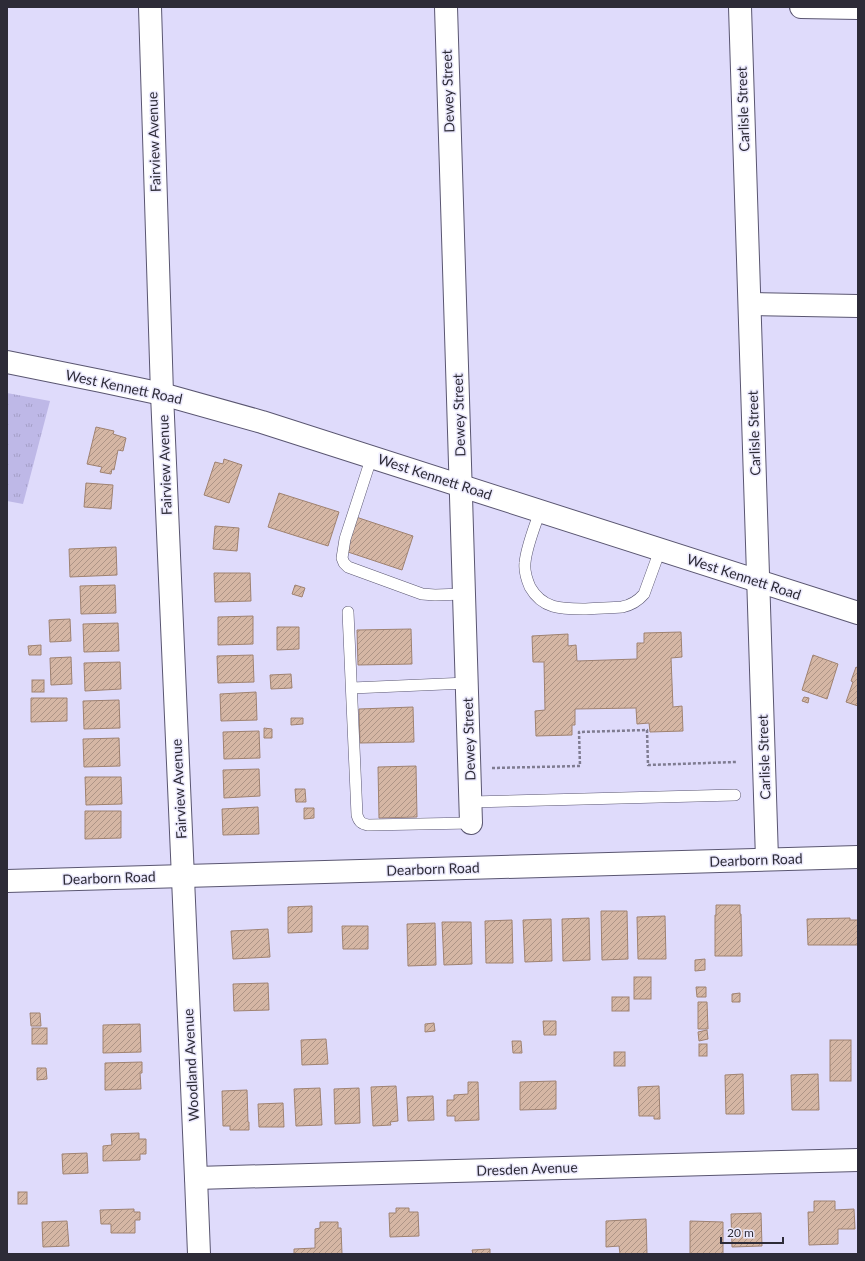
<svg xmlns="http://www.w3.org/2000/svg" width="865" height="1261" font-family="Lato,sans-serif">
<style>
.grass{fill:url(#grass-tufts)}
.building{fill:url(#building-hatch);stroke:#9f8271}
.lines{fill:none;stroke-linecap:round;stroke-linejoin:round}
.service-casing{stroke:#5a5671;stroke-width:12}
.minor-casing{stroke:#5a5671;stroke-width:24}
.tertiary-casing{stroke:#5a5671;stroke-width:24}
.path{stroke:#7f7c91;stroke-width:2.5;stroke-dasharray:3 2;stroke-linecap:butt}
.service{stroke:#fff;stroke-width:11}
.minor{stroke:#fff;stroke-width:22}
.tertiary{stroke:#fff;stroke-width:22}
.labels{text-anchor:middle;stroke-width:3;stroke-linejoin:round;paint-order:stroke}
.street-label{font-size:14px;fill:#2d2b37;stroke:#eceafd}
</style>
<defs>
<pattern id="grass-tufts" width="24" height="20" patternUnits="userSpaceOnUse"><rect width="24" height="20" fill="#beb8e7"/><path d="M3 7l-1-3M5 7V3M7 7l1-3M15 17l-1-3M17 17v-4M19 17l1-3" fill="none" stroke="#a49ec7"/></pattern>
<pattern id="building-hatch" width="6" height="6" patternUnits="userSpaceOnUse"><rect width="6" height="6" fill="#d5b6a4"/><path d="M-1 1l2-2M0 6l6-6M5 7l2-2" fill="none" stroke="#ad9486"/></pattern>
</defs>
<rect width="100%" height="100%" fill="#dfdbfb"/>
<polygon class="grass" points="7,393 50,401 23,504 7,501"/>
<g class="building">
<polygon points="96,427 114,431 113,434 126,438 123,451 118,450 114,470 112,469 111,474 100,472 102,467 87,464"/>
<polygon points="224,459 242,465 229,503 204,495 215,462 223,464"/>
<polygon points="86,483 113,485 111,509 84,507"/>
<polygon points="279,493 339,512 328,546 268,527"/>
<polygon points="356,517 413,536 402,570 345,551"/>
<polygon points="215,526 239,528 237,551 213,549"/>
<polygon points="116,547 117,575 70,577 69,549"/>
<polygon points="214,573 250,573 251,601 215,602"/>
<polygon points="115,585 116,613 81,614 80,586"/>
<polygon points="295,585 305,588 302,597 292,594"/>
<polygon points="253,616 253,644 218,645 218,617"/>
<polygon points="70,619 71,641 50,642 49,620"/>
<polygon points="118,623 119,651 84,652 83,624"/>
<polygon points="277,627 299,627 299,649 277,650"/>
<polygon points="411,629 412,664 358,665 357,630"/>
<polygon points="681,632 682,657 671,658 673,707 682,706 683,731 650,732 649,723 637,724 636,708 575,709 575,725 572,725 572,735 536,736 535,711 545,710 544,662 533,662 532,636 568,634 568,646 576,645 577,661 637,659 637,643 644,643 644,633"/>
<polygon points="41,645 41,655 29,655 28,646"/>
<polygon points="253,655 254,682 218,683 217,656"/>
<polygon points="813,655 838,664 827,699 802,690"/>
<polygon points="71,657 72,684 51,685 50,658"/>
<polygon points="120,662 121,689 85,691 84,663"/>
<polygon points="856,667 858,668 858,706 846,702 853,682 851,681"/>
<polygon points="291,674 292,688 271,689 270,675"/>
<rect x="32" y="680" width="12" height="12"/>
<polygon points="256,692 257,720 221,721 220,694"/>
<polygon points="804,697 809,698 808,703 802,701"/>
<polygon points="31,698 67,698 67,721 31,722"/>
<polygon points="119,700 120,728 84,729 83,701"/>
<polygon points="413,707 414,742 360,743 359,709"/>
<polygon points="291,718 303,718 303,724 291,725"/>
<polygon points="264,728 272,729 272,738 264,738"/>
<polygon points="259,731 260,758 224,759 223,732"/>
<polygon points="119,738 120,766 84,767 83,739"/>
<polygon points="416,766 417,817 379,818 378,767"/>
<polygon points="259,769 260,796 224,798 223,770"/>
<polygon points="85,777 121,777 122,804 86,805"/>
<polygon points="295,789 305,789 306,802 296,802"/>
<polygon points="258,807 259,834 223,835 222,809"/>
<polygon points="304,808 314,808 314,818 304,819"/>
<polygon points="85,811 121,811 121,838 85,839"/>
<polygon points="716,905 740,905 740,914 741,914 742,956 715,956 715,915 716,915"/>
<polygon points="312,906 312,932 288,933 288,907"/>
<polygon points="601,911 627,911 628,959 602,960"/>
<polygon points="665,916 666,959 638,959 637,917"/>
<polygon points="589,918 590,960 563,961 562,919"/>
<polygon points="850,918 850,920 858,920 858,945 808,945 807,919"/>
<polygon points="551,919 552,961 525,962 523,920"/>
<polygon points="512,920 513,963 486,963 485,921"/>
<polygon points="442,922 471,922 472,964 444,965"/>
<polygon points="435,923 436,965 408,966 407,924"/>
<polygon points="342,926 368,926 368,949 343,949"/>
<polygon points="268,929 270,957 233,959 231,931"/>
<polygon points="705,959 705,970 695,971 695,960"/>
<rect x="634" y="977" width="17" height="22"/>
<polygon points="268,983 269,1010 234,1011 233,984"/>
<polygon points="696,987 706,987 706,997 697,997"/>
<polygon points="740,993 740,1002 732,1002 732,994"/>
<rect x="612" y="997" width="17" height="14"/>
<polygon points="698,1002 707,1002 708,1029 698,1029"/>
<polygon points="30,1013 40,1013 41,1026 31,1026"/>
<polygon points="543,1021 556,1021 556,1035 544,1035"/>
<polygon points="434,1023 435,1031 425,1032 425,1024"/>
<polygon points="140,1024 141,1052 103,1053 103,1025"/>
<rect x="32" y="1028" width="15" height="16"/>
<polygon points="707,1030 708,1039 699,1041 698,1032"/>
<polygon points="326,1039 328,1064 302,1065 301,1040"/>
<rect x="830" y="1040" width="21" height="41"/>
<polygon points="512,1041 521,1041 522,1053 513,1053"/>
<rect x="699" y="1044" width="8" height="12"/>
<rect x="614" y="1052" width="11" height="14"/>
<polygon points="142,1062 142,1073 140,1073 141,1089 105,1090 105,1063"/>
<polygon points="37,1068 46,1068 47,1079 37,1080"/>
<polygon points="743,1074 744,1114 726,1114 725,1075"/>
<polygon points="818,1074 819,1110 792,1110 791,1075"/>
<polygon points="556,1081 556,1109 520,1110 520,1082"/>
<polygon points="468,1082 478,1082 479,1120 455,1121 455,1116 447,1116 447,1100 454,1100 454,1095 468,1094"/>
<polygon points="396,1086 398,1121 390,1122 391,1125 373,1126 371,1087"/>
<polygon points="659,1086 660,1119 654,1119 654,1116 639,1116 638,1087"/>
<polygon points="320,1088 322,1125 296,1126 294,1089"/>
<polygon points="359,1088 360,1123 335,1124 334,1089"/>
<polygon points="247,1090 248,1122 249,1122 249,1130 230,1130 230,1126 223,1126 222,1091"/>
<polygon points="433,1096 434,1120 408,1121 407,1097"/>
<polygon points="283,1103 284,1127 259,1127 258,1104"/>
<polygon points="139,1133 139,1139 146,1139 146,1154 140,1154 140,1160 103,1161 103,1146 112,1145 111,1134"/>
<polygon points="87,1153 88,1173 63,1174 62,1154"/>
<rect x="18" y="1192" width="9" height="12"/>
<polygon points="814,1201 835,1201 835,1210 854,1209 855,1229 838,1229 838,1244 809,1245 808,1212 814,1212"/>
<polygon points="396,1208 409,1208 409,1212 418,1212 419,1236 390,1237 389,1213 396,1213"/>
<polygon points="134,1209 134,1212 140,1212 140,1220 135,1220 135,1233 111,1233 111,1224 101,1224 100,1210"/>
<polygon points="761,1213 762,1246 732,1247 731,1214"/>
<polygon points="646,1219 647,1254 620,1254 619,1246 606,1247 606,1221"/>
<polygon points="67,1221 69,1246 43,1247 42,1222"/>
<polygon points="690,1221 723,1222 723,1254 690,1254"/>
<polygon points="320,1222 338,1222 338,1228 341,1228 342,1254 294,1254 294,1249 315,1248 315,1229 320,1228"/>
<polygon points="490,1249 490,1254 473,1254 472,1250"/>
</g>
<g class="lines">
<g class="service-casing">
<g id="service">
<polyline points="372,456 345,539 342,558 344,563 348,567 422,594 435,595 464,594"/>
<path d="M540,511c-5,15 -14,37 -15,52 -1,8 2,17 5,24 13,23 33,22 56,22 12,-1 24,-1 36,-2 10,-2 16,-6 22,-13l16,-44"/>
<path d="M348,612l9,203c2,7 5,9 11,10l103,-2"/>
<polyline points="352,688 467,683"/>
<polyline points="471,802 735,795"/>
</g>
</g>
<g class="minor-casing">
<g id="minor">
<polyline points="150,7 162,394 196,1178 199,1254"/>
<polyline points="446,7 471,823"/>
<polyline points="740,7 767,859"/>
<polyline points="801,7 858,8"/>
<polyline points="750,304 858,306"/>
<polyline points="7,881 858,857"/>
<polyline points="196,1178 858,1160"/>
</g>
</g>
<g class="tertiary-casing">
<polyline id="tertiary" points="7,362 101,381 162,394 262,422 858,613"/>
</g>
<polyline class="path" points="492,768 580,766 579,732 647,730 648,765 736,762"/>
<use href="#service" class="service"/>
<use href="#minor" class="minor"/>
<use href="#tertiary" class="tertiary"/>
</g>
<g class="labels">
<g class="street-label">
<text transform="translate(448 91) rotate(-92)" y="5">Dewey Street</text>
<text transform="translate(743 109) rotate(-92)" y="5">Carlisle Street</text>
<text transform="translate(154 142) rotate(-92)" y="5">Fairview Avenue</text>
<text transform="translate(124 387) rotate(12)" y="5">West Kennett Road</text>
<text transform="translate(459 415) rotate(-92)" y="5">Dewey Street</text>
<text transform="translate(754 433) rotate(-92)" y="5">Carlisle Street</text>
<text transform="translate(165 465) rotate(-92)" y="5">Fairview Avenue</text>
<text transform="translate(435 477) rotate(18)" y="5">West Kennett Road</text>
<text transform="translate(744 577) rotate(18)" y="5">West Kennett Road</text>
<text transform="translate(469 739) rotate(-92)" y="5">Dewey Street</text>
<text transform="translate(764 757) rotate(-92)" y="5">Carlisle Street</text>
<text transform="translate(179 789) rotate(-93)" y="5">Fairview Avenue</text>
<text transform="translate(756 860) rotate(-2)" y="5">Dearborn Road</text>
<text transform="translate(433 869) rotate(-2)" y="5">Dearborn Road</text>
<text transform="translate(109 878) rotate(-2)" y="5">Dearborn Road</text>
<text transform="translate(191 1065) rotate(-93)" y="5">Woodland Avenue</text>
<text transform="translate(527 1169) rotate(-2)" y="5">Dresden Avenue</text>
</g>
</g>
<rect width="865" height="1261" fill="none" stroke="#2d2b37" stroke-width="16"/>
<path d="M721 1237v6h62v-6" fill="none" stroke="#2d2b37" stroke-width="2"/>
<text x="727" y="1237" font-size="12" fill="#2d2b37" stroke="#eceafd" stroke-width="3" paint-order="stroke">20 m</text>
</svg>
